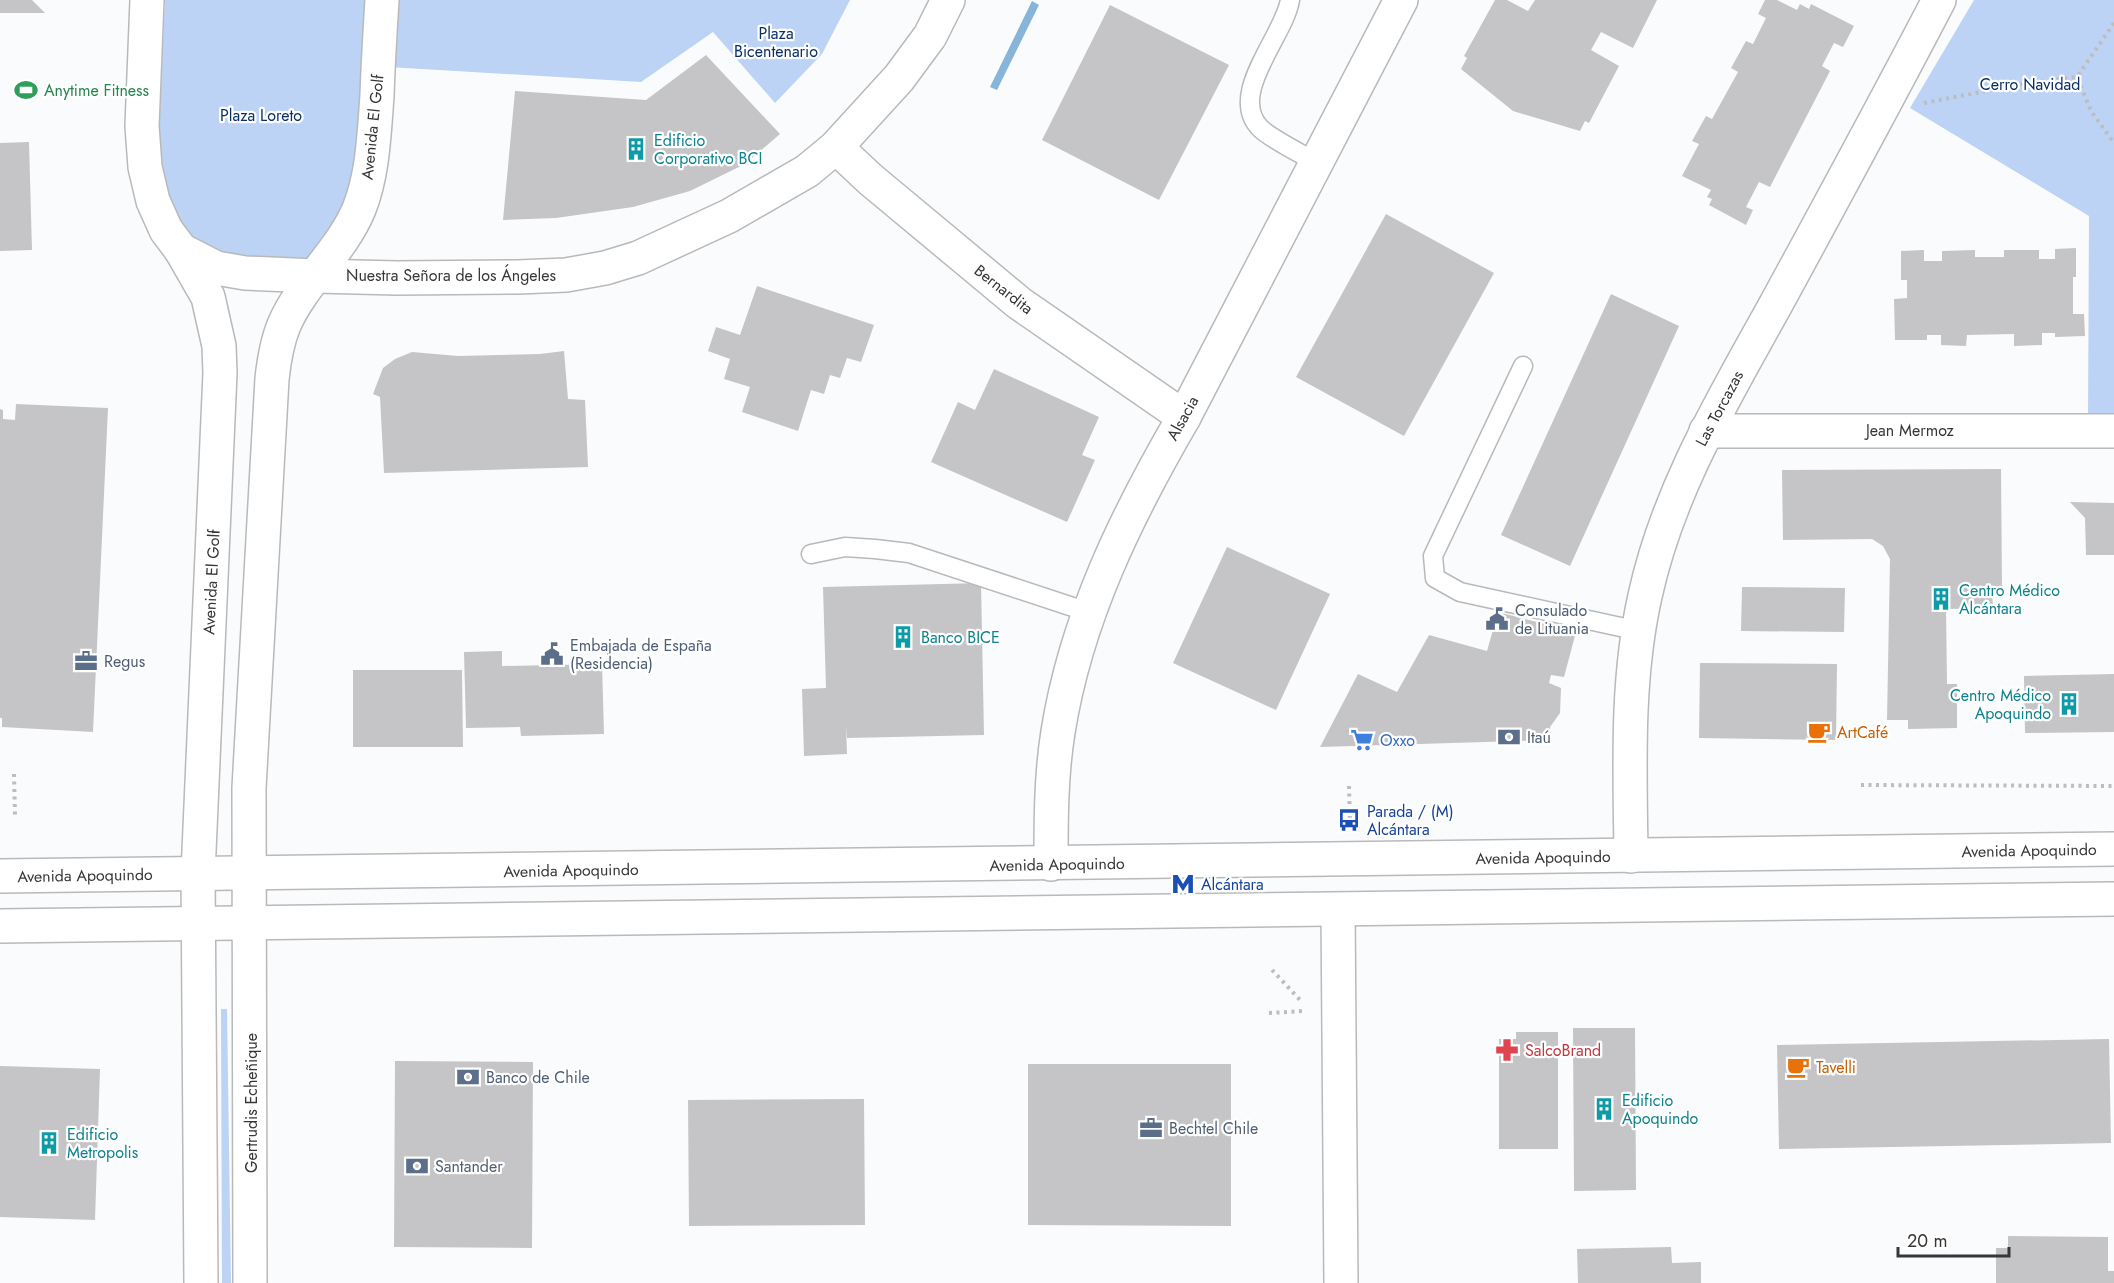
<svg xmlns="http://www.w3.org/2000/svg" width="2114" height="1283" font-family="Jost,sans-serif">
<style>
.green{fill:#bcd3f5}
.water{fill:#86b5d9}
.building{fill:#c5c5c7}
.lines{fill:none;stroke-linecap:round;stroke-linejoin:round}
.lane-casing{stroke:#b8b9ba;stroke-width:21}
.street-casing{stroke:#b8b9ba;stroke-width:36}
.secondary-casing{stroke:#b8b9ba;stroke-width:36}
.primary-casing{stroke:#b8b9ba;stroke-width:36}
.path{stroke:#bdbdbf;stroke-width:4;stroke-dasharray:3 4.5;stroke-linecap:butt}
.lane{stroke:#fff;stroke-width:18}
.street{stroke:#fff;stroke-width:33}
.secondary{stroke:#fff;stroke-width:33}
.primary{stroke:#fff;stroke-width:33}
.labels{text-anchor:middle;stroke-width:4.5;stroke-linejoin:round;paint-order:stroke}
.park-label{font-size:16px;fill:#0a2f64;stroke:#fff}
.leisure-label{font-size:16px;fill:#27864d;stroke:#fff;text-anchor:start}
.street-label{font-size:16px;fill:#373738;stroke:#fff}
.culture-label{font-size:16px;fill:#0d838f;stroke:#fff;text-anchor:start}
.service-label{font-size:16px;fill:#4e5e75;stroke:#fff;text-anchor:start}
.food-label{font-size:16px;fill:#c56008;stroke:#fff;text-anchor:start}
.shop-label{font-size:16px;fill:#366cbe;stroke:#fff;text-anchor:start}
.transit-label{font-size:16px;fill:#164399;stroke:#fff;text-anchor:start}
.health-label{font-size:16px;fill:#be3a42;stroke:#fff;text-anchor:start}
</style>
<rect width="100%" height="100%" fill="#fafbfd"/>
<g class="green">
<polygon points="165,0 369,0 358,182 330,244 304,261 280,267 197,246 172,218 157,177"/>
<polygon points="391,0 850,0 822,54 775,103 713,32 641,82 388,67"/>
<polygon points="1974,0 2114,0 2114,420 2088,419 2089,216 1910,108"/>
<polygon points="221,1009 227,1009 231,1283 222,1283"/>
</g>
<polygon class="water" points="1032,1 1039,5 997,90 990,87"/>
<g class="building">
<polygon points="0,0 32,0 45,13 0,13"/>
<polygon points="1495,0 1507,0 1528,11 1535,0 1657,0 1633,48 1601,32 1591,50 1619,66 1589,123 1585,121 1580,131 1513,111 1461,69 1467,58 1464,56"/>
<polygon points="1765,0 1777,0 1797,10 1800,4 1809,9 1811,4 1854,26 1843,47 1834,43 1822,66 1830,71 1770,187 1759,182 1746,207 1753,210 1746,225 1709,205 1712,199 1707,197 1711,190 1682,176 1699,144 1692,141 1706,116 1712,119 1738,72 1731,68 1746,41 1753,44 1766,18 1758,14"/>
<polygon points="1110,5 1229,65 1159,200 1042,140"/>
<polygon points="706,55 780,134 745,164 690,191 633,207 556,218 503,220 515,91 646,100"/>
<polygon points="29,142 32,250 0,251 0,143"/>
<polygon points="1386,214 1494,273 1404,436 1296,377"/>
<polygon points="2076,248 2076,277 2073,277 2073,314 2084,314 2085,336 2055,337 2055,333 2042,333 2042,345 2014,346 2014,334 1967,335 1966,346 1941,345 1941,335 1927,335 1927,340 1895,340 1894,299 1907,298 1907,280 1901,280 1901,251 1924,250 1924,261 1942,261 1942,251 1975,250 1975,257 2004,257 2004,250 2039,250 2039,259 2055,259 2055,249"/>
<polygon points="757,286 874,325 861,362 847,358 840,378 830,375 824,394 811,390 798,431 742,412 750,387 724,379 730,359 708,351 716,327 740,335"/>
<polygon points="1611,294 1679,326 1570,566 1501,535"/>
<polygon points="564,351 568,399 585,400 588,467 384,473 380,397 373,394 383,368 395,359 412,352 458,356 540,354"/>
<polygon points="994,369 1099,417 1082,455 1095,460 1067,522 931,462 958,402 975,410"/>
<polygon points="16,404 108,408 93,732 2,727 2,718 0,718 0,409 3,410 3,419 15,420"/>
<polygon points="2001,469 2002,589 1992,589 1993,608 1946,609 1947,684 1957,684 1957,728 1908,729 1908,720 1887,720 1890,559 1883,546 1872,539 1783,540 1782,470"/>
<polygon points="2070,502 2114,503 2114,555 2086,555 2085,518"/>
<polygon points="1227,547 1330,594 1276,710 1173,663"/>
<polygon points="981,583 984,735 847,738 846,726 847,754 804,756 802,689 826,688 823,587"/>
<polygon points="1742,587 1845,588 1844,632 1741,631"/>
<polygon points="1498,612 1576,632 1564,677 1551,675 1549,683 1561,688 1560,713 1550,727 1551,740 1320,747 1358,674 1397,692 1429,635 1487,651"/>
<polygon points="502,651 502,666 602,664 604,734 521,736 520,727 466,728 464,652"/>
<polygon points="1700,663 1837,664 1836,740 1699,738"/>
<polygon points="353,670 462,670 463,747 353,747"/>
<polygon points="2114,674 2114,732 2025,733 2024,676"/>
<polygon points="1573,1028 1635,1028 1636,1190 1574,1191"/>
<polygon points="1516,1032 1558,1032 1558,1149 1499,1149 1499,1039 1516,1039"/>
<polygon points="2109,1039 2111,1143 1779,1149 1777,1045"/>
<polygon points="395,1061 533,1062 532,1248 394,1247"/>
<polygon points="1028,1064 1231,1064 1231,1226 1028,1225"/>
<polygon points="0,1066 100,1069 95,1220 0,1217"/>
<polygon points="864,1099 865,1225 689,1226 688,1100"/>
<polygon points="2008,1236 2108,1237 2108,1271 2114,1271 2114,1283 1996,1283 1996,1248 2008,1248"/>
<polygon points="1671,1247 1672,1263 1701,1262 1701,1283 1578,1283 1577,1249"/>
</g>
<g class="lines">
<g class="lane-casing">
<g id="lane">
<path d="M1290,0c-6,37 -64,95 -29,129 12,11 41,25 56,34"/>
<polyline points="1523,366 1433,556 1435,578 1460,592 1639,631"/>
<polyline points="811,554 845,547 875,549 909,553 1088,612"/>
</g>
</g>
<g class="street-casing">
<g id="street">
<polyline points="836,147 870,179 1019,303 1184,417"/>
<polyline points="316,276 397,278 518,277 566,275 605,268 638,258 729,216 807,171 836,147 899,78 930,36 948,0"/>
<polyline points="1706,431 2114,431"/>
<path d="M1631,856c-1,-88 -5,-175 14,-260 23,-106 79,-198 131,-292 55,-101 110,-202 163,-304"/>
<path d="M1051,864c0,-44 0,-89 7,-132 18,-114 69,-217 126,-315l217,-417"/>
</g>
</g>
<g class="secondary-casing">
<g id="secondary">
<polyline points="147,0 142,126 145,167 153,201 166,230 181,250 208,297 219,346 220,373 198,874 201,1283"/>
<polyline points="181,250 216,268 245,273 316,276"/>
<polyline points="1338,910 1341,1283"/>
<path d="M250,1283l-1,-495 23,-409c2,-19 5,-37 12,-54 18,-42 57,-73 75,-116 14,-35 15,-75 18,-113 1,-32 3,-64 5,-96"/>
</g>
</g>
<g class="primary-casing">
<g id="primary">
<polyline points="0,876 2114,849"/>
<polyline points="0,926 2114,899"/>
</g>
</g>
<g class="path">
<polyline points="2114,23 2077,77 2091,111 2114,143"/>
<polyline points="1924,103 2027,83 2077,77"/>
<polyline points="14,774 15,815"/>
<polyline points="1861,785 2114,786"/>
<polyline points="1349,786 1350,823"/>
<polyline points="1272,970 1302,1002"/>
<polyline points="1269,1013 1304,1011"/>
</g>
<use href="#lane" class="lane"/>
<use href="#street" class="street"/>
<use href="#secondary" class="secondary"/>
<use href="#primary" class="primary"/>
</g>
<defs>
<g id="stadium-bare" transform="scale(1.8)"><path d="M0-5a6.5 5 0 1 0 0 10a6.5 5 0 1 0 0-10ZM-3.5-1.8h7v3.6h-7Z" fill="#2e9e5b" stroke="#fff" stroke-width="2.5" paint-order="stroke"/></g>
<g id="building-bare" transform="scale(1.8)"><path d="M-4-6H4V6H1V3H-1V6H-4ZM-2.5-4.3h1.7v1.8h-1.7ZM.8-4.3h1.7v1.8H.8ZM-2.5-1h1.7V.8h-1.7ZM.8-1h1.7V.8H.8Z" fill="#0f9aa8" stroke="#fff" stroke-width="2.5" paint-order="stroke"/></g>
<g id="civic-bare" transform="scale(1.8)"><path d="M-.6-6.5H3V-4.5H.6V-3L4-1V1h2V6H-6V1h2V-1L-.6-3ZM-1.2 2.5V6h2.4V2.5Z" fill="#5c6f8a" stroke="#fff" stroke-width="2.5" paint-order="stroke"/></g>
<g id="office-bare" transform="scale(1.8)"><path d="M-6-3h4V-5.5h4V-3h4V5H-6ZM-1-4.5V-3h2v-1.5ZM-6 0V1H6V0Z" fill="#5c6f8a" stroke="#fff" stroke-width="2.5" paint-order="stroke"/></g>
<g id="cafe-bare" transform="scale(1.8)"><path d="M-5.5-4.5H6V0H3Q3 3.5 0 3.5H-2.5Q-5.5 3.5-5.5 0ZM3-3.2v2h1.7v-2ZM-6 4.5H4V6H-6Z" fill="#e8710a" stroke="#fff" stroke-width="2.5" paint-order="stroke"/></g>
<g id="bank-bare" transform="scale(1.8)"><path d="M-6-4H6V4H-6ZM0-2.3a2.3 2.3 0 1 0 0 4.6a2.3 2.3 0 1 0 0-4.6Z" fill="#5c6f8a" stroke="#fff" stroke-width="2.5" paint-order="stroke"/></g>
<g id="supermarket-bare" transform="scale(1.8)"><path d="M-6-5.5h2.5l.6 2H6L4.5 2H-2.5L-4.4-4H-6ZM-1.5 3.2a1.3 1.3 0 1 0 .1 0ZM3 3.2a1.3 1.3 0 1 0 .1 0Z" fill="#3f7fe0" stroke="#fff" stroke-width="2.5" paint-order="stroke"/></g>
<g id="bus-bare" transform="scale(1.8)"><path d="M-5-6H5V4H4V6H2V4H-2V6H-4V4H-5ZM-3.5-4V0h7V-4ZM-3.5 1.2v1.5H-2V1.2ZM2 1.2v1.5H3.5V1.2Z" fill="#1a4fb4" stroke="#fff" stroke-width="2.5" paint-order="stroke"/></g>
<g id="metro-bare" transform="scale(1.8)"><path d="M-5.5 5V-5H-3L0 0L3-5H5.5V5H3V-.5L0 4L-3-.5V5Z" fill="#1a4fb4" stroke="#fff" stroke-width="2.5" paint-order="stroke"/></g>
<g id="pharmacy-bare" transform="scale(1.8)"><path d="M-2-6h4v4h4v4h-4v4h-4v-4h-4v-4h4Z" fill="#e0444e" stroke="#fff" stroke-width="2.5" paint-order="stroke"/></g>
</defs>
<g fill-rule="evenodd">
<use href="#stadium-bare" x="26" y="90"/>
<use href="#building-bare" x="636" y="149"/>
<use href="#building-bare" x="1941" y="599"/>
<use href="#civic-bare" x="1497" y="619"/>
<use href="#building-bare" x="903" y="637"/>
<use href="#civic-bare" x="552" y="654"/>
<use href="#office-bare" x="86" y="661"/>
<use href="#building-bare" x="2069" y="704"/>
<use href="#cafe-bare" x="1819" y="732"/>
<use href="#bank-bare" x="1509" y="737"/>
<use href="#supermarket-bare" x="1362" y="740"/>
<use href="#bus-bare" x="1349" y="820"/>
<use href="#metro-bare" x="1183" y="884"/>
<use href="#pharmacy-bare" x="1507" y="1050"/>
<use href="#cafe-bare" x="1798" y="1067"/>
<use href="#bank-bare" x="468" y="1077"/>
<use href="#building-bare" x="1604" y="1109"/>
<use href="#office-bare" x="1151" y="1128"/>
<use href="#building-bare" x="49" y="1143"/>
<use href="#bank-bare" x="417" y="1166"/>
</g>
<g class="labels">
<g class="park-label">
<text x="776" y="39">Plaza<tspan x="776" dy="18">Bicentenario</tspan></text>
<text x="2030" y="90">Cerro Navidad</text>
<text x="261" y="121">Plaza Loreto</text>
</g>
<g class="leisure-label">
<text x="44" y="96">Anytime Fitness</text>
</g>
<g class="street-label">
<text transform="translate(372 127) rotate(-84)" y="6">Avenida El Golf</text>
<text x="451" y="281">Nuestra Señora de los Ángeles</text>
<text transform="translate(1004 289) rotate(38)" y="6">Bernardita</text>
<text transform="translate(1719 408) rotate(-62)" y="6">Las Torcazas</text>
<text transform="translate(1182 418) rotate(-61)" y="6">Alsacia</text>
<text x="1910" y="436">Jean Mermoz</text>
<text transform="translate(211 582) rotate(-87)" y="6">Avenida El Golf</text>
<text transform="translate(2029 850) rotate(-1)" y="6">Avenida Apoquindo</text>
<text transform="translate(1543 857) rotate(-1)" y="6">Avenida Apoquindo</text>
<text transform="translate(1057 864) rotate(-1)" y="6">Avenida Apoquindo</text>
<text transform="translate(571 870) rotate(-1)" y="6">Avenida Apoquindo</text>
<text transform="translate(85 875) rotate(-1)" y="6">Avenida Apoquindo</text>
<text transform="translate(251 1103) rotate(-90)" y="6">Gertrudis Echeñique</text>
</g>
<g class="culture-label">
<text x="654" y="146">Edificio<tspan x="654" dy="18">Corporativo BCI</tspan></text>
<text x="1959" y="596">Centro Médico<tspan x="1959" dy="18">Alcántara</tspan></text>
<text x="921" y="643">Banco BICE</text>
<text x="2051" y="701" text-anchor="end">Centro Médico<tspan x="2051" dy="18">Apoquindo</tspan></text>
<text x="1622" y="1106">Edificio<tspan x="1622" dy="18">Apoquindo</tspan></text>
<text x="67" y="1140">Edificio<tspan x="67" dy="18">Metropolis</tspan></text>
</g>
<g class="service-label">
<text x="1515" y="616">Consulado<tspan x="1515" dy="18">de Lituania</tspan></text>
<text x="570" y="651">Embajada de España<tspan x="570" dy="18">(Residencia)</tspan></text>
<text x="104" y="667">Regus</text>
<text x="1527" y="743">Itaú</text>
<text x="486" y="1083">Banco de Chile</text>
<text x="1169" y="1134">Bechtel Chile</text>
<text x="435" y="1172">Santander</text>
</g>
<g class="food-label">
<text x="1837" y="738">ArtCafé</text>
<text x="1816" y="1073">Tavelli</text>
</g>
<g class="shop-label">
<text x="1380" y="746">Oxxo</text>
</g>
<g class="transit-label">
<text x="1367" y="817">Parada / (M)<tspan x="1367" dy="18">Alcántara</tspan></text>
<text x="1201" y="890">Alcántara</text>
</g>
<g class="health-label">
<text x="1525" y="1056">SalcoBrand</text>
</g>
</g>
<path d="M1898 1247v9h111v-9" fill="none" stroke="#373738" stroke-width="3"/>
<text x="1907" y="1247" font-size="18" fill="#373738" stroke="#ffffff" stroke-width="4.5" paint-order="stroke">20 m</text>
</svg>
